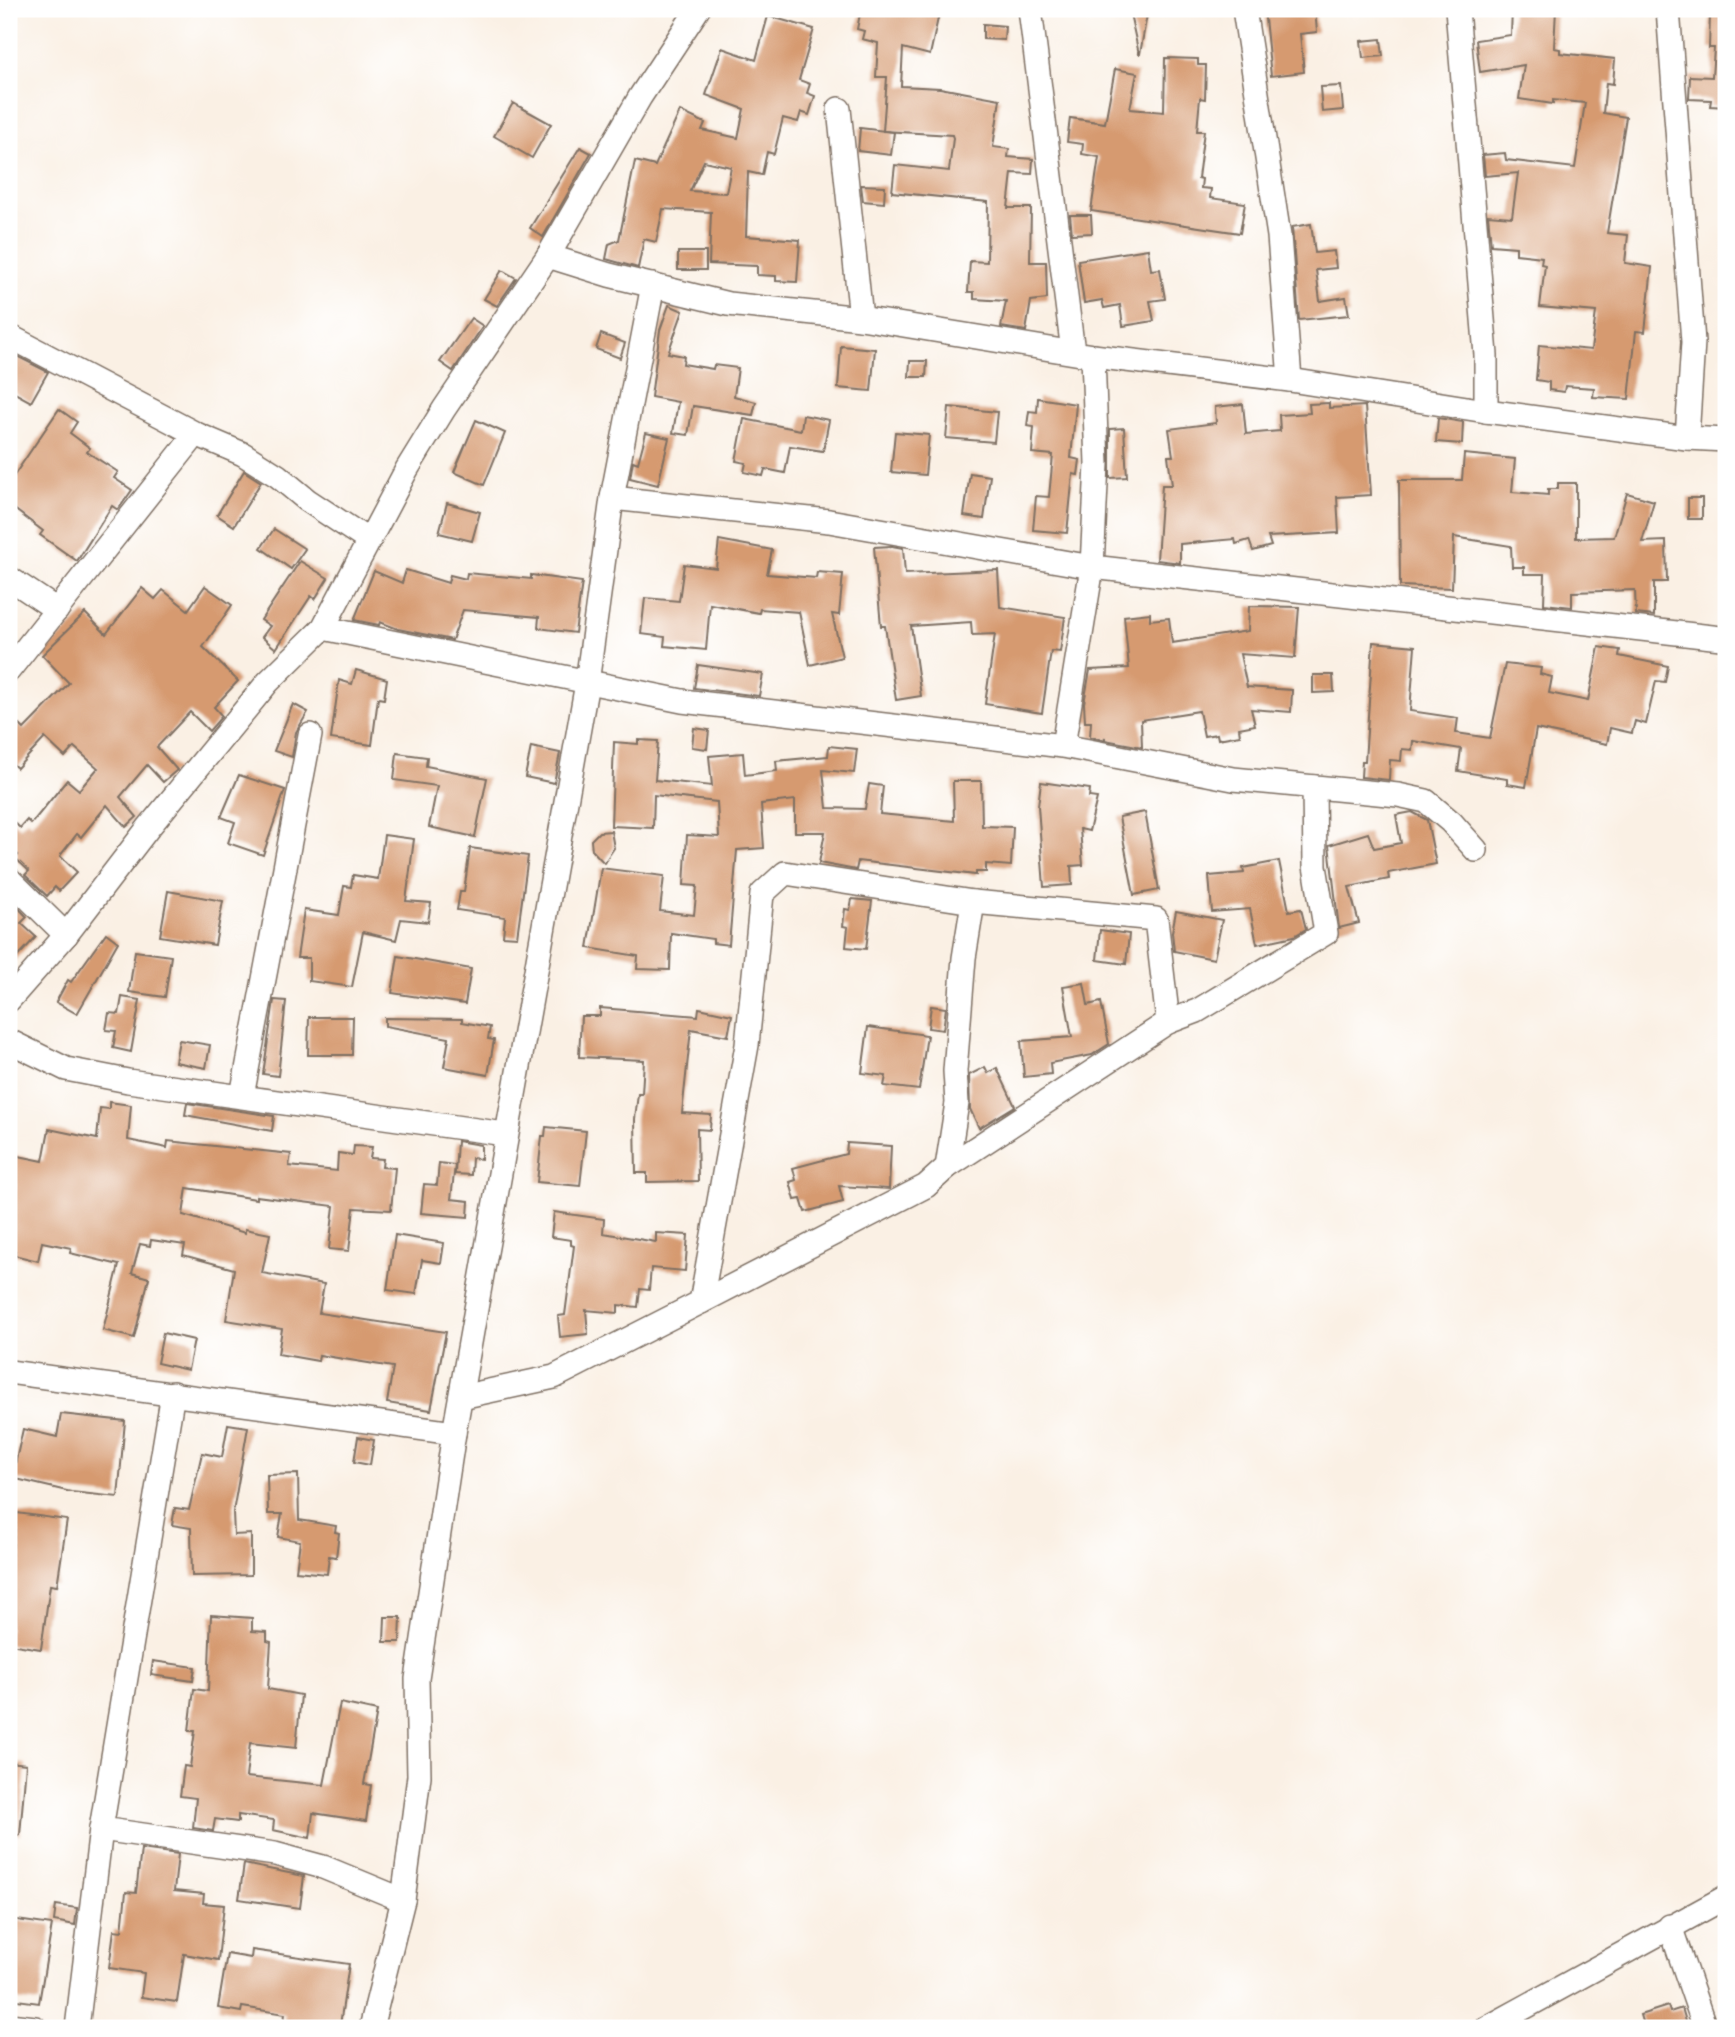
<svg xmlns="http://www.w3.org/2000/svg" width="1735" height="2037" font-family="'Patrick Hand',sans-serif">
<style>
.building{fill:#d69a6f;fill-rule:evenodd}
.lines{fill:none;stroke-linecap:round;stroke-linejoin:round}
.minor-casing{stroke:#7e6f63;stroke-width:26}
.minor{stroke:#fff;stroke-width:23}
</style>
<rect width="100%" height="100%" fill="#fff"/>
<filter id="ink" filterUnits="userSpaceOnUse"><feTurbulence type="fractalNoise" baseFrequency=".0143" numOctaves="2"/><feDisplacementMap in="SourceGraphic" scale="14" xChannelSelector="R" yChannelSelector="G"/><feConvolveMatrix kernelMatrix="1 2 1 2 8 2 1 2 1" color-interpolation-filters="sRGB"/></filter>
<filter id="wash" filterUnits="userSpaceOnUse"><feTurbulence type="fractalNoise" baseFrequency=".00686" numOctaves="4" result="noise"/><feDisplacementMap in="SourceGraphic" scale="28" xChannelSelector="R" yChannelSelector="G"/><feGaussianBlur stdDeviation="1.57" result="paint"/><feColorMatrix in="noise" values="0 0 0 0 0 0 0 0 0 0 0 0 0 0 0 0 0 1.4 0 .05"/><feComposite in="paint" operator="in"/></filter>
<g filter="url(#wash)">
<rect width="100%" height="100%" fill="#faf0e4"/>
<g id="blocks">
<g class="building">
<polygon points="861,9 940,9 930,55 903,48 901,86 940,88 1000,99 993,147 1009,149 1008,157 1033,159 1032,174 1012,173 1008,208 1031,208 1030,262 1046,262 1047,299 1031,301 1026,331 1001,327 1006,301 974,299 974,292 968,292 970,261 987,262 988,202 892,192 895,165 949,171 953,138 952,135 883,131 887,77 876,77 878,43 862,39 864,31 857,29"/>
<polygon points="1129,9 1148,9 1140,54 1139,54"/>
<polygon points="1264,9 1315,9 1317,32 1300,34 1304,72 1271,76"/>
<polygon points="1512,9 1556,9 1554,48 1560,49 1560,53 1615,59 1613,84 1606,83 1603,113 1626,117 1607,233 1628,235 1625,263 1652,267 1645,332 1636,331 1629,399 1593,397 1594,388 1565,386 1564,392 1549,390 1549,382 1536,380 1539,345 1591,350 1596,312 1540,307 1545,265 1541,264 1542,257 1516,254 1516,247 1491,245 1488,215 1512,217 1518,173 1485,176 1483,155 1505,153 1506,160 1575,168 1585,103 1553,100 1553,104 1519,99 1524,65 1480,72 1476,40 1511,35"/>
<polygon points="1710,14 1726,14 1726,107 1710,106 1711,100 1689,99 1690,76 1712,77 1714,48 1709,48"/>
<path d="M768,16l46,13 -15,51 11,4 -3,9 8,3 -6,19 -8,-3 -3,10 -15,-4 -9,36 -7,-2 -5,23 -14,-3 -2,64 54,4 -3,42 -21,-1v-5l-19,-1v-9l-48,-2 2,-52 -48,-3 -7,33 -12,-3 -6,29 -32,-9 3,-15 10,-4 16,-79 20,5 25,-55 25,12 -3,7 36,8 6,-29 -38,-14 16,-47 34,12zM704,161l27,6 -5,26 -36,-2z"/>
<polygon points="983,24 1005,26 1004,40 983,39"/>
<polygon points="1381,39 1383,56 1363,58 1361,41"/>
<polygon points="1165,58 1198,59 1198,65 1206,65 1205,99 1200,98 1197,131 1204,131 1198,178 1202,179 1201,188 1211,189 1210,198 1245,203 1240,233 1091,211 1099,157 1082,154 1083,144 1067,142 1070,118 1105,123 1115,69 1137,73 1130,109 1164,112"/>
<polygon points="1341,86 1343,110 1322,112 1320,87"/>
<polygon points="513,103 551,124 532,158 494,136"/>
<polygon points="860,128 894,132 891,155 858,151"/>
<polygon points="580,147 591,153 543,237 530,228"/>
<polygon points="861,185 885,186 884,203 863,201"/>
<polygon points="1070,215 1091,215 1092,233 1072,234"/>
<polygon points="1311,224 1315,253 1334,251 1336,268 1316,270 1320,301 1346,297 1349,315 1299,320 1292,227"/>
<polygon points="1148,249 1151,270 1160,269 1165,299 1150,301 1154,321 1123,326 1120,305 1104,308 1102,300 1084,303 1078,260"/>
<rect x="678" y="252" width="28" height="18"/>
<polygon points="502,270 516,278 497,306 484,299"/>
<polygon points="669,305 683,311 668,353 684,356 683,364 713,369 714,365 738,368 734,396 756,402 753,415 693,406 688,435 673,433 678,402 651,397 660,330"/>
<polygon points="471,318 483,326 453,371 440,362"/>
<polygon points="601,334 625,343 620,358 596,349"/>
<polygon points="841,346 875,349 871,391 838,388"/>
<polygon points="9,352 48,372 31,402 9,390"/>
<polygon points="910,361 927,361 926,377 909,377"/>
<polygon points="1038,398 1076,404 1071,458 1080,460 1078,475 1073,474 1067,533 1033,530 1036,496 1049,497 1053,455 1032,453 1034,427 1027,426 1029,411 1037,412"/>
<polygon points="1329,403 1329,408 1365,406 1371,495 1337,497 1339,533 1268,537 1271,546 1253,551 1249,540 1236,544 1235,539 1180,544 1180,563 1157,560 1162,485 1172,485 1168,456 1173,456 1169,429 1216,423 1215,407 1243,404 1246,434 1280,431 1279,415 1310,413 1309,404"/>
<polygon points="949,407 997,412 994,442 946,438"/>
<polygon points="59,409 77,422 70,433 90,448 87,452 118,472 114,478 132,490 118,510 112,506 77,561 40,535 43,531 9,505 9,483"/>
<polygon points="803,415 829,420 823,451 790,446 785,473 765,469 763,476 744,472 746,463 736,461 744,419 801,430"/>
<polygon points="1438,418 1463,422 1462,444 1436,442"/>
<polygon points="476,420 505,433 484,485 454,472"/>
<polygon points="1124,428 1127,477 1110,478 1110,429"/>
<polygon points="895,432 929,435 925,475 891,472"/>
<polygon points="646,433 669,438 658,485 630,478 633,461 638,463"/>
<polygon points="1464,454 1515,459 1512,492 1548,495 1548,489 1558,489 1558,483 1576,483 1576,538 1614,537 1627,493 1654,501 1642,542 1666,541 1667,582 1654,582 1654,616 1636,614 1635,590 1572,592 1572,607 1544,604 1545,574 1524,574 1524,567 1512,567 1511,546 1454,537 1452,588 1400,586 1399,480 1462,480"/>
<polygon points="244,471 261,482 234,526 217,515"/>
<polygon points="970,473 990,476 984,519 964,516"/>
<rect x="1688" y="498" width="14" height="21"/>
<polygon points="447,503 480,512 472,541 439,533"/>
<polygon points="274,529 305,549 291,569 261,548"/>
<polygon points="719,540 772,550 767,574 816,578 817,572 843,574 839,615 832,614 842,657 810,665 799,612 760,609 759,613 710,604 706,650 664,646 665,637 641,634 645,598 679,601 684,564 716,568"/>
<polygon points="892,546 903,548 905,574 998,570 1000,607 1065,617 1060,652 1051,651 1042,713 985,704 995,634 972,635 971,622 911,626 921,696 896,700 885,626 881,626 874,547"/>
<polygon points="300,561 328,578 315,599 311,596 276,649 262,637 270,626 261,620"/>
<polygon points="406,570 448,583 450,575 466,579 467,573 531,579 531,575 582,582 575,633 538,628 539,617 463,610 452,640 398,629 380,622 379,625 354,620 374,571 402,583"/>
<polygon points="205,586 232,605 203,647 238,681 214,707 222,716 209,731 190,712 157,747 177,770 163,782 147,765 120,797 137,817 126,827 107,805 81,837 77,834 60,856 77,872 59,891 55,887 47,896 25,875 29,871 15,858 18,855 9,847 9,817 20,828 27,820 31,824 67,780 79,790 98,768 74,747 65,757 45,738 17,768 9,761 9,736 19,724 24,729 69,683 42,655 85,613 106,634 142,588 155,599 163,590 188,610"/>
<polygon points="1249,606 1299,607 1295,658 1240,654 1247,687 1292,690 1291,712 1251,709 1255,725 1239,728 1240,735 1218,739 1217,734 1204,736 1199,711 1141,720 1142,747 1105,740 1105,737 1104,740 1090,737 1091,722 1085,722 1084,703 1090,670 1129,668 1124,616 1150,613 1150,620 1169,618 1172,643 1248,631"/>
<polygon points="1373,642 1415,646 1410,711 1458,718 1456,733 1490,738 1505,664 1541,668 1540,674 1552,677 1549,693 1588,701 1599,647 1620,650 1619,656 1668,666 1665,682 1656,681 1646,724 1635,721 1632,733 1610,728 1607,744 1536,729 1526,787 1507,784 1507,779 1458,771 1461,749 1413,741 1412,750 1402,749 1401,761 1390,760 1389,780 1361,777 1362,761 1365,761"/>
<polygon points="698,665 763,674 759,696 694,688"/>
<polygon points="356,670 387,679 384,699 378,698 372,745 331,739 339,680 352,684"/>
<polygon points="1313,675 1333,675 1334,692 1313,693"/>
<polygon points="293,704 308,712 296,732 292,757 274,751"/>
<polygon points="694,728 709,730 707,749 692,747"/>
<polygon points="638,740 658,741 655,780 712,786 709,756 743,753 745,775 777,771 776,761 828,756 829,746 857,749 854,773 823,770 827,808 865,809 869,784 883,786 880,814 954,821 953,781 981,781 982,826 1013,827 1011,866 986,864 986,872 976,872 976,875 858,861 856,870 819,863 825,832 795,832 795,800 761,804 764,848 737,850 729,945 713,943 713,939 671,933 670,970 637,969 638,956 588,948 601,868 664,876 660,911 694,915 697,886 684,885 687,835 719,837 717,802 654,795 653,828 611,826 614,742 638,744"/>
<polygon points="531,747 560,753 554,783 525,777"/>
<polygon points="397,753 427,757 426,766 487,778 475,837 429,827 437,786 394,780"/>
<polygon points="239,775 285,790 263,855 228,843 235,822 221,817"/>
<polygon points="1041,782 1090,789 1089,797 1097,798 1089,831 1080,829 1083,865 1071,866 1072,885 1044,887 1038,806"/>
<polygon points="1145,812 1159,890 1134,895 1119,817"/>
<polygon points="1412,812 1427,820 1436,864 1388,873 1389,879 1349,887 1359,923 1339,928 1329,845 1368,833 1374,848 1401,843 1396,815"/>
<polygon points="611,831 614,848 604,863 592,850 591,840 599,832"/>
<polygon points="384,835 414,839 406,901 431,903 428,922 401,919 396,940 363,932 352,987 309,981 309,958 297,958 304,910 339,915 344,886 351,887 353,875 378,879"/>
<polygon points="470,848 528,856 517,937 503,936 505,917 457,910 460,892 464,892"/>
<polygon points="1279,861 1289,911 1301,909 1306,929 1294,936 1257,944 1250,909 1212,912 1209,876 1244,873 1243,868"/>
<polygon points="168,891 223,901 215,945 160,936"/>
<polygon points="9,898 27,917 21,923 36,937 9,966"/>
<polygon points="852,899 872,901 866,949 846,947 848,927 843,926 845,909 850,910"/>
<polygon points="1176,911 1222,920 1214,959 1174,951 1172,932"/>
<polygon points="1100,930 1129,934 1126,964 1097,960"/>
<polygon points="106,933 118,942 77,1014 56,1002 68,980 71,982"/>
<polygon points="135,951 171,956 165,997 129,992"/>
<polygon points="398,956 471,969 465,1004 392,993"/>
<polygon points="1084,983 1088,1005 1101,1002 1109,1044 1092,1055 1050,1063 1051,1074 1024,1077 1021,1041 1072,1037 1063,986"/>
<polygon points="122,997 140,1000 131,1052 113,1048 116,1031 106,1030 109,1013 119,1014"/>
<polygon points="274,1000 286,1001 278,1076 263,1074"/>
<polygon points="931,1006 946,1008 943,1030 928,1028"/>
<polygon points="600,1008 698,1016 699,1008 732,1015 728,1036 691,1029 682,1113 711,1115 710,1130 697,1129 698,1181 647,1182 647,1173 636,1173 635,1119 638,1094 642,1094 644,1060 579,1057 581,1016 600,1016"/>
<polygon points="309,1017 353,1017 352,1055 308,1055"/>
<polygon points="385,1018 462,1019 462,1022 490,1027 488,1039 494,1040 488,1075 444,1067 449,1038 385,1026"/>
<polygon points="868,1027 927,1035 919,1090 884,1086 886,1076 862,1073"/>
<polygon points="179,1040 210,1045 206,1068 175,1062"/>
<polygon points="985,1067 988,1073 997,1068 1015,1106 979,1128 970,1109 969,1075"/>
<polygon points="109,1102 131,1105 128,1140 167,1148 168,1141 291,1154 289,1166 337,1171 338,1153 353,1155 354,1146 372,1147 370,1158 383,1159 382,1167 395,1168 391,1210 354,1208 349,1251 329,1249 334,1206 256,1196 256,1199 187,1188 183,1215 245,1233 245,1229 270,1234 262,1273 324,1284 319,1313 446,1332 431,1410 387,1403 393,1367 319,1355 318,1361 278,1354 282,1329 226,1320 234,1269 183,1255 185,1245 151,1240 150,1246 140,1244 132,1273 149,1278 134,1338 103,1330 119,1265 70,1253 71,1248 42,1242 38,1261 14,1255 15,1251 9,1250 9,1215 16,1182 9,1181 9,1154 43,1161 49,1129 97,1139 100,1108 109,1109"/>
<polygon points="187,1103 274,1116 272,1131 185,1115"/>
<polygon points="546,1127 586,1131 580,1186 537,1182 542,1136 545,1136"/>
<polygon points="457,1141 481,1145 481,1159 472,1158 471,1175 455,1174"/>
<polygon points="847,1143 891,1146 889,1189 839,1186 843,1202 805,1212 801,1199 795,1200 790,1182 796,1180 793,1168 846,1154"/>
<polygon points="439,1163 455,1165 451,1199 469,1201 468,1217 421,1213 424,1184 437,1185"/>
<polygon points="554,1212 604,1219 603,1233 656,1242 656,1233 688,1235 685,1271 651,1268 649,1290 640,1289 638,1307 618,1305 618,1313 586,1310 588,1334 560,1337 558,1316 565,1315 574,1246 571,1245 571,1240 551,1237"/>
<polygon points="395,1235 444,1243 441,1263 422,1260 416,1294 387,1290"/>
<polygon points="163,1333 194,1340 188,1370 157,1363"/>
<polygon points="61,1414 125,1421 118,1497 71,1492 12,1478 23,1429 57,1437"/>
<polygon points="228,1424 248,1427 233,1512 234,1535 251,1534 251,1575 192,1576 191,1528 172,1525 175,1508 189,1510 202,1453 222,1457"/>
<polygon points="358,1437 374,1440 370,1465 354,1462"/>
<polygon points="298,1474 299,1520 336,1526 335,1532 339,1533 336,1557 329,1556 327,1574 296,1571 300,1541 278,1537 282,1514 268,1514 267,1475"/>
<polygon points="17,1513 67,1520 57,1586 50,1585 41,1649 9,1644 9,1571"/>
<polygon points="211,1615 252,1618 252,1631 267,1632 267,1641 271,1642 268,1689 301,1695 296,1748 250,1743 246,1777 324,1785 340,1703 377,1711 364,1784 371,1785 366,1821 313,1813 310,1838 273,1830 274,1820 238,1815 238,1822 215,1819 213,1831 193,1828 196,1798 180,1796 184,1766 190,1767 195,1731 189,1731 194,1689 208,1691"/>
<polygon points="385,1617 401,1617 400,1642 384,1642"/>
<polygon points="153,1661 195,1667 193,1681 151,1675"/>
<polygon points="9,1762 26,1764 20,1835 9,1834"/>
<polygon points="141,1849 178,1854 174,1891 204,1894 203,1903 224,1905 218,1960 184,1954 177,2002 141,1997 144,1973 109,1968 114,1930 122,1931 126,1892 136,1893"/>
<polygon points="244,1864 304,1876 300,1908 239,1899"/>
<polygon points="56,1905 77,1908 75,1925 54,1921"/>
<polygon points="10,1919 52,1925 39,2003 9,1999"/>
<polygon points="252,1950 349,1964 340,2025 313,2021 312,2026 283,2028 285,2014 242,2007 241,2012 218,2008 227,1954 251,1958"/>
<polygon points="1668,2006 1670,2012 1682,2008 1688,2028 1644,2028 1640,2015"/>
</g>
</g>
</g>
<g filter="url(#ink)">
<use href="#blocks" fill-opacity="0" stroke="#7e6f63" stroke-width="2"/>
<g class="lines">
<g class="minor-casing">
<g id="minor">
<polyline points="1030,9 1073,352"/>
<polyline points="1244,9 1279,236 1290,380"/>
<polyline points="1457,9 1486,355 1486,411"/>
<polyline points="1668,9 1693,342 1687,438"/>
<polyline points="839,109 861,318"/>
<polyline points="548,256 609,275 728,304 861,318 1093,356 1290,380 1486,411 1687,438 1726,440"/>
<polyline points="9,336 196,434 243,454 278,476 307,500 369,541"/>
<polyline points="612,498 829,521 1092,567 1721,638"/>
<polyline points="9,578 57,610"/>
<polyline points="323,628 682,701 1063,746 1233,779 1398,795 1426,801 1451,822 1476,850"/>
<polyline points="9,670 196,434"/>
<polyline points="1063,746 1092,567 1097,464 1093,356"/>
<polyline points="9,879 66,935"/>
<polyline points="9,1000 66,935 149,827 268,682 323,628 407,469 444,409 548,256 640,97 698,9"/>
<polyline points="9,1041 66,1069 128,1081 505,1134"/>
<polyline points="242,1096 310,735"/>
<polyline points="947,1167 1168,1022 1197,1011 1326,933 1315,866 1314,787"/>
<polyline points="701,1302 926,1186 947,1167 957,1103 955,1071 964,958 973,902"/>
<polyline points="9,1372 454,1433"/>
<polyline points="461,1397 554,1377 701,1302 747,1045 762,894 785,873 973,902 1156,919 1168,1022"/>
<polyline points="101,1829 275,1854 323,1867 403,1900"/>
<polyline points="1670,1926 1705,2028"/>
<polyline points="9,2025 35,2028"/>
<polyline points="77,2028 101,1829 173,1393"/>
<polyline points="371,2028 403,1900 419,1776 417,1679 454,1433 587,683 612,498 653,285"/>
<polyline points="1487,2028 1726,1897"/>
</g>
</g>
<use href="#minor" class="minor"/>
</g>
</g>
<rect width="1735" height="2037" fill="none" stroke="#fff" stroke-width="35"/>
</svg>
